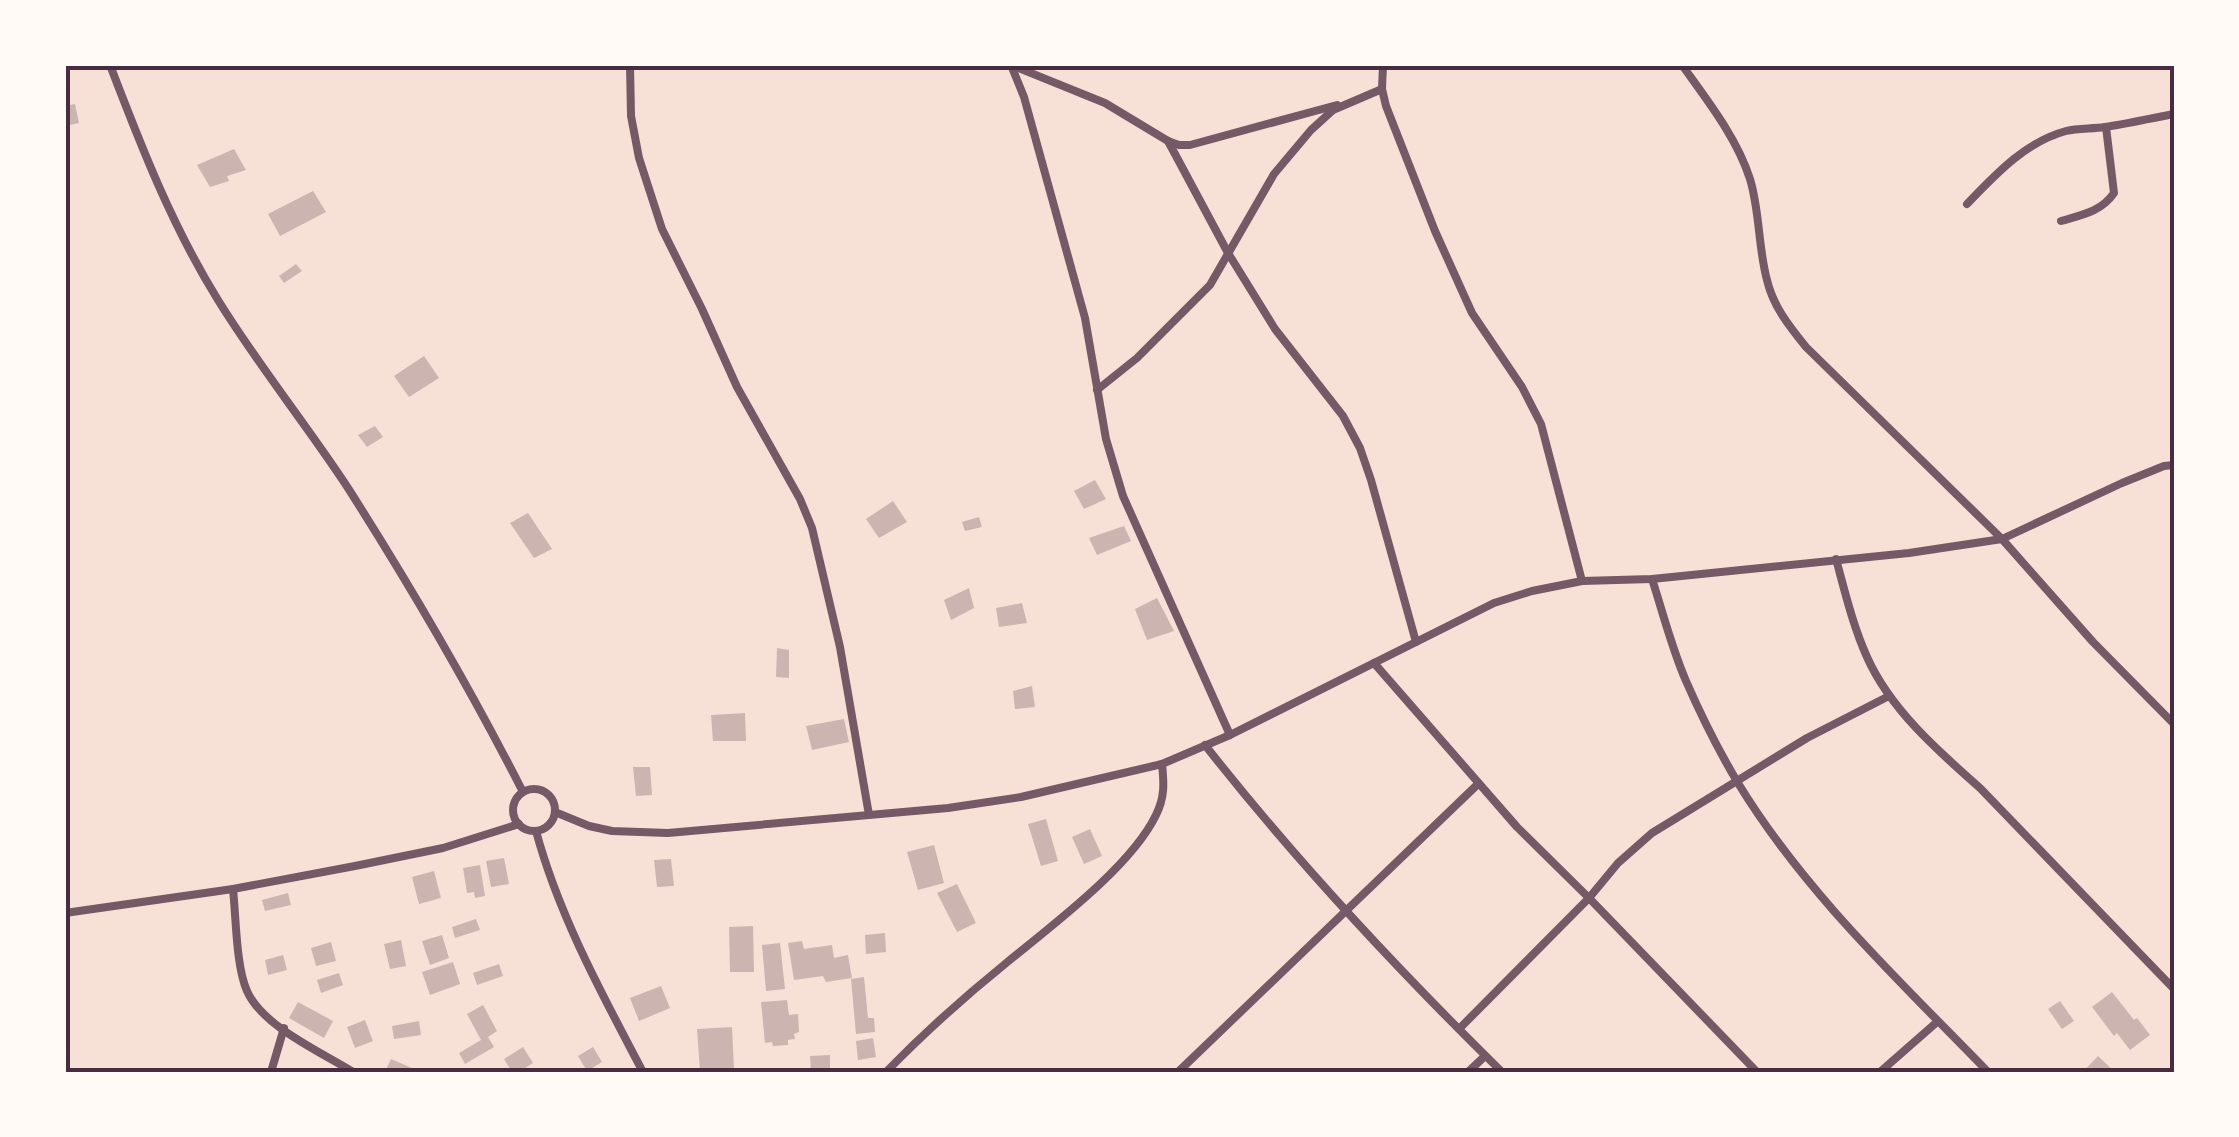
<svg xmlns="http://www.w3.org/2000/svg" width="2239" height="1137" font-family="Helvetica,sans-serif">
<style>
.building{fill:#ccb4b1}
.lines{fill:none;stroke-linecap:round;stroke-linejoin:round}
.minor{stroke:#755966;stroke-width:8}
.neatline{fill:none;stroke:#4a2c40;stroke-width:4}
</style>
<rect width="100%" height="100%" fill="#f7e1d7"/>
<g class="building">
<polygon points="75,104 79,123 65,126 65,106"/>
<polygon points="234,149 246,170 227,176 229,181 210,187 197,165"/>
<polygon points="313,191 326,212 280,236 268,214"/>
<polygon points="296,264 302,271 284,283 279,276"/>
<polygon points="424,356 439,378 409,397 394,376"/>
<polygon points="375,426 383,437 367,447 358,435"/>
<polygon points="1095,480 1106,499 1084,509 1074,491"/>
<polygon points="893,501 907,522 879,538 866,519"/>
<polygon points="528,513 552,549 534,558 510,523"/>
<polygon points="979,517 982,527 965,531 962,522"/>
<polygon points="1124,526 1131,541 1097,555 1089,538"/>
<polygon points="969,588 974,608 951,620 944,600"/>
<polygon points="1157,598 1174,631 1147,640 1135,609"/>
<polygon points="1022,603 1027,623 999,627 996,608"/>
<polygon points="777,648 789,650 789,678 776,677"/>
<polygon points="1032,686 1035,707 1015,709 1013,691"/>
<polygon points="745,713 746,741 713,741 711,715"/>
<polygon points="844,719 849,742 812,750 806,726"/>
<polygon points="633,767 650,767 652,795 636,796"/>
<polygon points="1046,819 1058,861 1041,866 1028,824"/>
<polygon points="1090,829 1102,856 1084,864 1072,837"/>
<polygon points="934,845 944,883 918,890 907,852"/>
<polygon points="504,858 509,884 491,887 486,861"/>
<polygon points="671,859 674,886 657,887 654,860"/>
<polygon points="480,865 485,896 475,898 474,892 467,893 463,868"/>
<polygon points="434,871 441,898 419,904 412,877"/>
<polygon points="957,884 976,923 957,932 937,893"/>
<polygon points="288,893 291,905 265,911 262,900"/>
<polygon points="476,919 480,930 455,938 452,927"/>
<polygon points="753,926 754,972 730,972 729,927"/>
<polygon points="885,933 886,952 866,954 865,935"/>
<polygon points="442,935 449,958 430,965 422,941"/>
<polygon points="401,940 406,966 390,969 384,944"/>
<polygon points="802,941 804,949 832,945 834,958 848,955 852,978 826,982 823,976 794,980 788,943"/>
<polygon points="331,942 336,961 316,966 311,948"/>
<polygon points="780,943 785,989 766,991 762,945"/>
<polygon points="283,955 287,970 268,975 265,960"/>
<polygon points="453,962 460,984 430,995 422,972"/>
<polygon points="499,964 503,976 477,985 473,973"/>
<polygon points="339,973 343,985 321,993 317,980"/>
<polygon points="864,977 868,1018 874,1018 875,1032 856,1034 851,979"/>
<polygon points="661,986 670,1008 639,1021 630,998"/>
<polygon points="2112,992 2134,1020 2137,1018 2150,1035 2130,1050 2117,1033 2114,1036 2092,1007"/>
<polygon points="787,1000 789,1015 798,1014 799,1032 794,1034 795,1039 788,1040 788,1045 773,1046 772,1042 765,1043 761,1002"/>
<polygon points="2060,1001 2074,1021 2062,1029 2048,1009"/>
<polygon points="298,1002 333,1021 324,1038 289,1018"/>
<polygon points="483,1005 497,1031 488,1037 494,1047 465,1064 459,1053 481,1040 467,1014"/>
<polygon points="365,1020 373,1041 355,1048 347,1027"/>
<polygon points="419,1021 421,1035 394,1039 392,1026"/>
<polygon points="732,1027 734,1069 700,1071 697,1029"/>
<polygon points="873,1038 876,1057 858,1060 856,1041"/>
<polygon points="523,1047 533,1063 519,1072 512,1072 504,1059"/>
<polygon points="593,1047 602,1062 587,1071 578,1056"/>
<polygon points="830,1055 830,1072 811,1072 810,1056"/>
<polygon points="2098,1056 2115,1072 2083,1072"/>
<polygon points="391,1059 414,1069 412,1072 385,1072"/>
</g>
<g class="lines">
<g class="minor">
<path d="M110,65c31,81 62,161 108,235 40,65 88,124 130,188 63,99 122,200 175,304"/>
<polyline points="630,65 631,116 639,158 662,229 702,309 737,387 800,499 812,528 840,647 869,815"/>
<polyline points="1011,65 1024,97 1085,318 1106,439 1123,496 1230,735"/>
<polyline points="1011,65 1105,103 1168,141 1179,145 1190,145 1337,105"/>
<polyline points="1383,65 1382,89 1386,106 1435,231 1472,313 1522,387 1541,424 1582,581"/>
<path d="M1682,65c25,35 55,73 68,114 10,33 8,68 17,101 6,26 22,46 39,67l196,192 91,103 81,82"/>
<polyline points="1168,141 1228,253 1275,329 1343,416 1360,448 1371,480 1416,642"/>
<path d="M1967,204c28,-29 58,-62 99,-73 12,-3 26,-2 39,-4 23,-3 46,-9 69,-13"/>
<path d="M2061,221c20,-6 40,-9 53,-28l-8,-66"/>
<polyline points="1097,390 1137,358 1210,285 1274,174 1311,130 1333,110 1382,89"/>
<path d="M1836,559c9,33 17,67 31,98 23,52 71,94 113,131l194,201"/>
<path d="M1652,579c11,34 20,70 34,102 14,32 34,72 52,102 67,110 162,198 250,289"/>
<polyline points="1374,663 1517,827 1589,898 1757,1072"/>
<path d="M1205,745c91,116 192,224 297,327"/>
<circle cx="534" cy="810" r="21"/>
<polyline points="555,812 589,826 612,831 668,833 948,808 1021,797 1162,764 1230,735 1494,603 1532,591 1582,581 1652,579 1909,553 2002,539 2122,483 2164,466 2174,465"/>
<path d="M536,831c23,85 66,163 107,241"/>
<path d="M233,889c3,27 3,78 14,102 15,35 74,61 106,81"/>
<polyline points="65,913 233,889 355,866 443,848 519,824"/>
<polyline points="1459,1029 1589,898 1618,863 1652,833 1807,738 1889,696"/>
<polyline points="271,1072 284,1028"/>
<path d="M886,1072c37,-38 77,-74 119,-108 45,-37 126,-97 151,-149 9,-18 8,-32 6,-51"/>
<polyline points="1178,1072 1478,784"/>
<polyline points="1468,1072 1485,1056"/>
<polyline points="1880,1072 1937,1022"/>
</g>
</g>
<rect width="2239" height="1137" fill="none" stroke="#fffaf5" stroke-width="135"/>
<rect x="68" y="68" width="2104" height="1002" class="neatline"/>
</svg>
